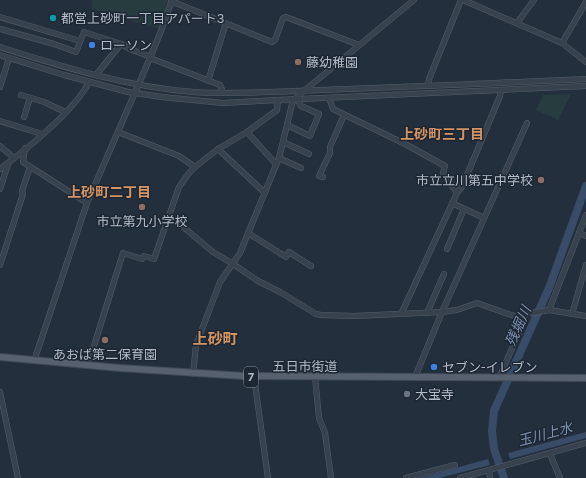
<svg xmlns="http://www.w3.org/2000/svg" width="586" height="478" font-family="Karla,'Noto Sans JP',sans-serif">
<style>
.green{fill:#263c3f}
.water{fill:#394c67}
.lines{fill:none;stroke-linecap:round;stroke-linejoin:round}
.river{stroke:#394c67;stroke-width:8}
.minor-casing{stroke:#565f6c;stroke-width:6}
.major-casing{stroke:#414a57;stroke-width:8}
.minor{stroke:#38414e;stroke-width:5}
.major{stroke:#56606e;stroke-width:6}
.culture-dot{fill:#0f9aa8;stroke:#1d2633;stroke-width:1.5}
.shop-dot{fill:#3f7fe0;stroke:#1d2633;stroke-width:1.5}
.education-dot{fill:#8d6e63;stroke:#1d2633;stroke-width:1.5}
.worship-dot{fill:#6b7280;stroke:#1d2633;stroke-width:1.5}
.labels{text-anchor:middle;stroke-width:3;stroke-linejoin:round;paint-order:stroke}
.shield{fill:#1d2633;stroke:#878f9c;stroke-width:1}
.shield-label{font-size:12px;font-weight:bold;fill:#b4bcc9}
.poi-label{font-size:13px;fill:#b4bcc9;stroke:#1d2633;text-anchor:start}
.street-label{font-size:13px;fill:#b4bcc9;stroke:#1d2633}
.neighbourhood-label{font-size:14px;font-weight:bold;fill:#d59563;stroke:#1d2633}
.water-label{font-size:14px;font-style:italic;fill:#7c92b1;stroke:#1d2633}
.quarter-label{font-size:15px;font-weight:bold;fill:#d59563;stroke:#1d2633}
</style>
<rect width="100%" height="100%" fill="#242f3e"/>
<g class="green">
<polygon points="91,0 168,0 159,29 92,9"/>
<polygon points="571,94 558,120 536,110 543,95"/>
</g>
<g class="water">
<polygon points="586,432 586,438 510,459 508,453"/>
<polygon points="488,459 490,465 439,478 420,478"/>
</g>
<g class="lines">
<polyline class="river" points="504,478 494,449 492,431 494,411 549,288 586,186"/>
<g class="minor-casing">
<g id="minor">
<polyline points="463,0 562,43 586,62"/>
<polyline points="171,1 272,42 275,40 283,18 286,17 359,45"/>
<polyline points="0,17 80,41"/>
<polyline points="517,23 534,0"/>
<polyline points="0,29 54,44 76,52 84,32 121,44 132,50 151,57"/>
<polyline points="562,43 586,2"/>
<path d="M0,47c63,20 127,40 194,45 42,3 85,-1 127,-2 88,-3 177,-7 265,-11"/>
<polyline points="0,55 64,75 128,92 162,97 223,103 278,100 586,86"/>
<polyline points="150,58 220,85 223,92"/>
<polyline points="96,75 121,44"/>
<polyline points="208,81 226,23"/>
<polyline points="428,86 429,79 461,0"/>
<polyline points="0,87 9,58"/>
<polyline points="21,95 44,102 65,112"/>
<polyline points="329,98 333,109 407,145 445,166 443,173 457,193"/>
<polyline points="24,117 30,98"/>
<polyline points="0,121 42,134"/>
<polyline points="287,125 310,136 319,114 301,106 297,99"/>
<polyline points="118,132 179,156 195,167"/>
<polyline points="247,132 276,164"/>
<polyline points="283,142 309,154"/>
<polyline points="0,146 14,158"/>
<polyline points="25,148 23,162 87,203"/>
<polyline points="218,149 265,193"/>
<polyline points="279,158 301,168"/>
<path d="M0,169c26,-19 75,-59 89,-87"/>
<polyline points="323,177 319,176 330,153 330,147 344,115"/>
<polyline points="0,189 8,164"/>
<polyline points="452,203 484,218"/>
<polyline points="169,215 213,252 233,264 258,281 280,292 316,314 321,315 354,316 442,312 457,310 477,303 514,316 549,310 586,316"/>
<polyline points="248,233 286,257 289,252 311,266"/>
<polyline points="579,233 586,236"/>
<polyline points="447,249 464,209"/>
<polyline points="0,265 23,194 22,191 30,167"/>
<polyline points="549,310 586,215"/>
<polyline points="427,313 444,274"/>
<polyline points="401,314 457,193 462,187 500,96 501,90"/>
<polyline points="572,314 586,265"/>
<polyline points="34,361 87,203 150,58 161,31 172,0"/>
<polyline points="88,365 123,253 142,259 144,256 154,259 179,187 189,173 195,167 218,149 247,132 277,110 278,100"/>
<polyline points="193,374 196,345 220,282 240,253 272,175 279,158 293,100 414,0"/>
<polyline points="244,376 247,371"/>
<polyline points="254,377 268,478"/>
<polyline points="315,377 319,418 325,433 331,478"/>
<polyline points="415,377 442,312 527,123"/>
<polyline points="499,378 524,321 522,314"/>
<polyline points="0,392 18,478"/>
<polyline points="550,454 560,478"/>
<polyline points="489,470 490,478"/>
<polyline points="406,478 455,465"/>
<polyline points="460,478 586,443"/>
</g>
</g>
<g class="major-casing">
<polyline id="major" points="0,357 120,368 244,376 586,378"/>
</g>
<use href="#minor" class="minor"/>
<use href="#major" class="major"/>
</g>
<circle class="culture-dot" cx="53" cy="18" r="4"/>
<g class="shop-dot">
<circle cx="92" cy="45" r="4"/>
<circle cx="434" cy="367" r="4"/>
</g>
<g class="education-dot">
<circle cx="298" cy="62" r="4"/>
<circle cx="541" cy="180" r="4"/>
<circle cx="142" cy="207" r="4"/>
<circle cx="105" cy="340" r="4"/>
</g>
<circle class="worship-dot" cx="407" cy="394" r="4"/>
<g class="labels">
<rect class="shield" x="244" y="367" width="14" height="20" rx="3"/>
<g class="shield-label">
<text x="251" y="381">7</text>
</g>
<g class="poi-label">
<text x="61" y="23">都営上砂町一丁目アパート3</text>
<text x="100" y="50">ローソン</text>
<text x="306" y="67">藤幼稚園</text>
<text x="533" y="185" text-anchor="end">市立立川第五中学校</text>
<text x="142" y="226" text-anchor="middle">市立第九小学校</text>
<text x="105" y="359" text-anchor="middle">あおば第二保育園</text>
<text x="442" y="372">セブン-イレブン</text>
<text x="415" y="399">大宝寺</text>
</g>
<g class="street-label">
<text x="305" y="371">五日市街道</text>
</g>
<g class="neighbourhood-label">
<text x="442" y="139">上砂町三丁目</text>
<text x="109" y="197">上砂町二丁目</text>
</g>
<g class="water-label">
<text transform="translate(518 326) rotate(-66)" y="5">残堀川</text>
<text transform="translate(545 434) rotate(-15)" y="5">玉川上水</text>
</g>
<g class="quarter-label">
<text x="215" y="344">上砂町</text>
</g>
</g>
</svg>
